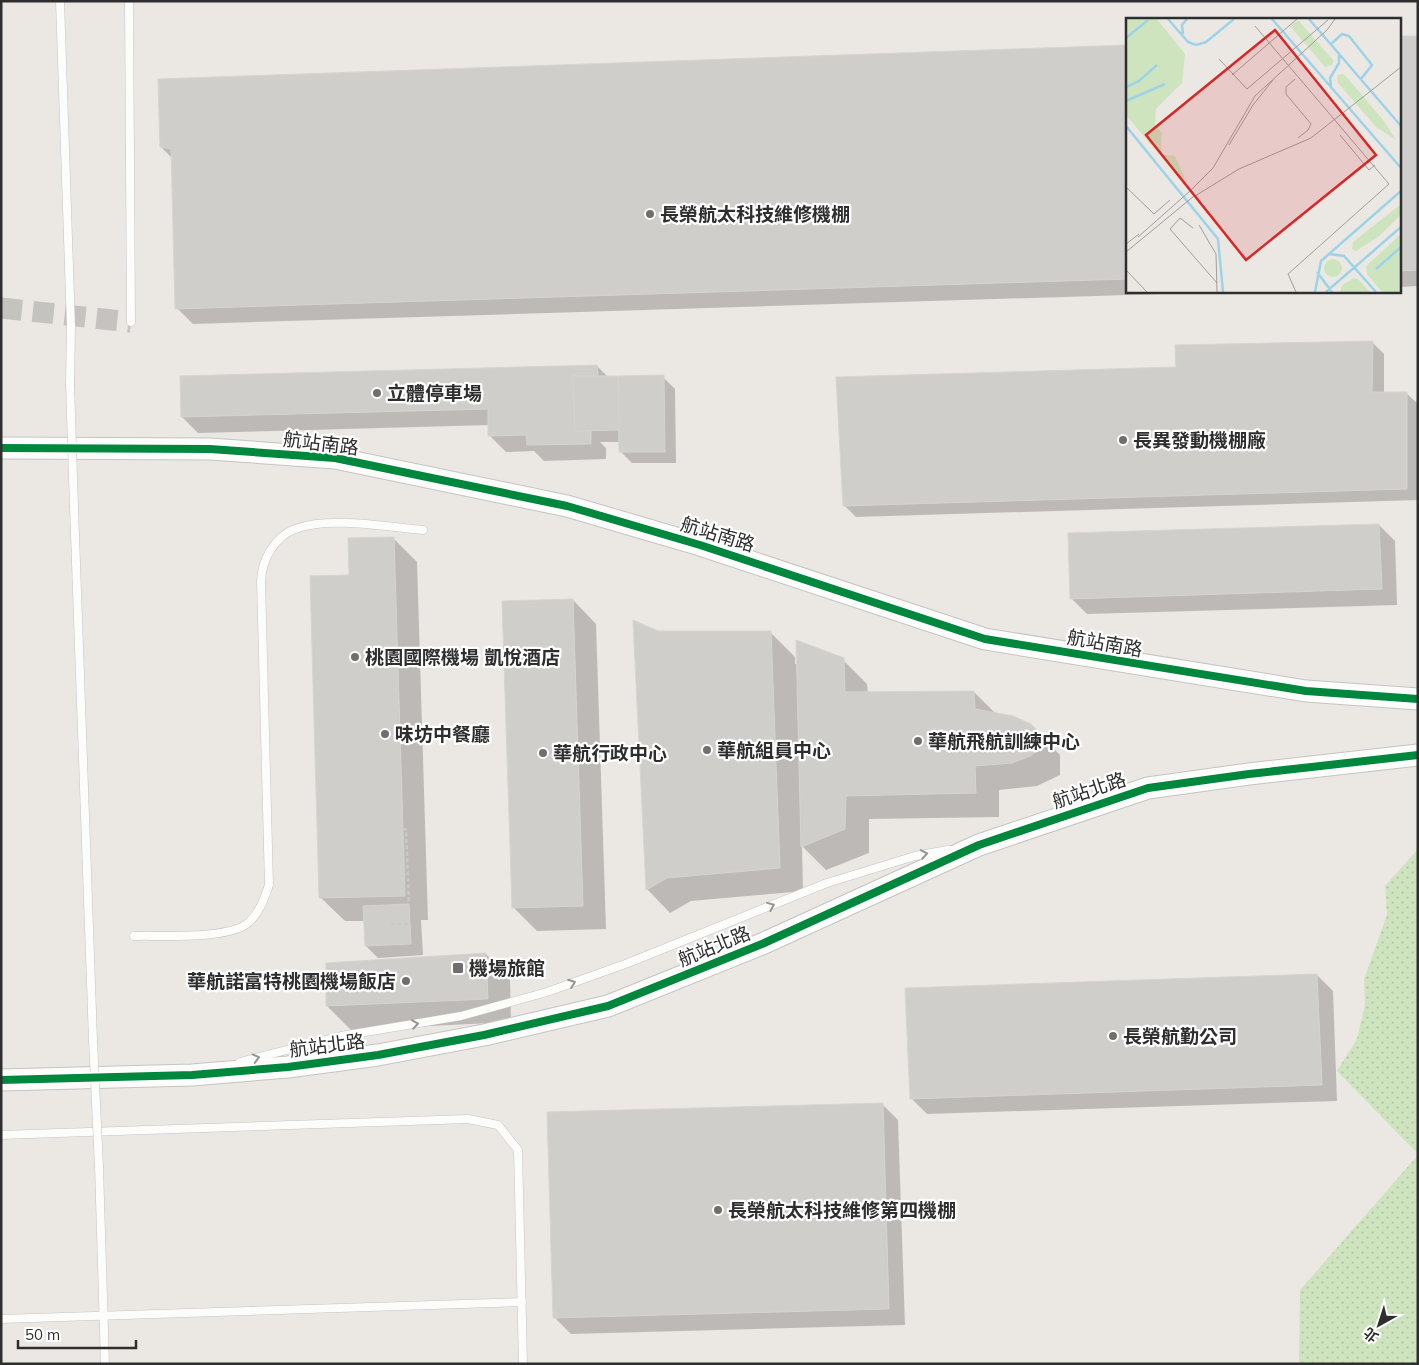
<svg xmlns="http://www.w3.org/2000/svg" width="1419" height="1365" font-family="Mulish,'Noto Sans TC',sans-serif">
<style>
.grass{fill:url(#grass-dots)}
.shadow{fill:#0003}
.building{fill:#d0cecb;stroke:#d6d4d0}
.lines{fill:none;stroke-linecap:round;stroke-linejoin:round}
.secondary-tunnel{stroke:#c5c3c0;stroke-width:21;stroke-dasharray:21 11;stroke-linecap:butt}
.lane-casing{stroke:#c5c4c4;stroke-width:9}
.secondary-casing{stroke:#c5c4c4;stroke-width:23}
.path{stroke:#c9c9c8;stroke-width:2.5;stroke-dasharray:4 2.5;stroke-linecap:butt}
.lane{stroke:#fcfcfb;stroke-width:8}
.secondary{stroke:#fcfcfb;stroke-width:21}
.lane-bridge-casing{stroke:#c5c4c4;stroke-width:9;stroke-linecap:butt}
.lane-bridge{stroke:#fcfcfb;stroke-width:8}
.cycleway-casing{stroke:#fff;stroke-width:11}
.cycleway{stroke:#00873e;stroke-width:8}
.oneway{stroke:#959594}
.poi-dot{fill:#706f6e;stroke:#fff;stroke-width:2}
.labels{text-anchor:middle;stroke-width:4.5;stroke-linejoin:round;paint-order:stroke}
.poi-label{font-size:19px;font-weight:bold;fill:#2e2e2e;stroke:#fff;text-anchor:start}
.street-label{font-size:19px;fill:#2e2e2e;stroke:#fff}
.inset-river{fill:none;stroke:#9dd3e8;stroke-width:2.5}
.inset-road{fill:none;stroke:#9f9e9b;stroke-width:1}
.view{fill:#d62828;fill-opacity:0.15;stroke:#d62828;stroke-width:2.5}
.inset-edge{fill:none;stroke:#2e2e2e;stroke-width:2.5}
</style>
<defs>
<pattern id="grass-dots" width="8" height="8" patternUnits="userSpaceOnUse" patternTransform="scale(1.25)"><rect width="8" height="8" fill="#cee4bf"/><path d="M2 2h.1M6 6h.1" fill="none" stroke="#b1c4a4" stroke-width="1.8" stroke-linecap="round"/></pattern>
</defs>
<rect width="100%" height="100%" fill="#ebe8e4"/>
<g class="grass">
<polygon points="1418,849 1418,1154 1337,1071 1357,1039 1365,1005 1364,979 1387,915 1385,886"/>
<polygon points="1418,1155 1418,1364 1299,1364 1300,1290"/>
</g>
<g class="shadow">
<polygon points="1400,37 1418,37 1418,286 1400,287"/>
<polygon points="1128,47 1128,291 1254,291 193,324 177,308 172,158 161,147"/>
<polygon points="1372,342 1384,354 1384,393 1406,393 1418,404 1418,500 856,517 844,505 1177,368"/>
<polygon points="597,366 608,377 663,377 675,389 676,463 632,463 620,451 620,442 600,442 606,448 606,459 544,461 534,451 506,452 490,436 489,425 198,433 182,417"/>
<polygon points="1379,525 1395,541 1397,605 1087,614 1071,598"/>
<polygon points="394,539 417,562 428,920 421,920 423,955 378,958 366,946 365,921 345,921 321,898 350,577"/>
<polygon points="573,600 596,624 606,929 537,931 513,907"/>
<polygon points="658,632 771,633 795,657 795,664 843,660 867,684 868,693 974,692 996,714 1030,725 1060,755 1060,775 1037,786 999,790 999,817 869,819 869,853 826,870 802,846 803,891 691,901 670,913 647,889"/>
<polygon points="486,954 510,978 511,1022 351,1030 327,1006"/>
<polygon points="1317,975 1333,991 1337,1101 927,1114 911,1098"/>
<polygon points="882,1104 898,1120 905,1325 571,1334 555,1318"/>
</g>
<g class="building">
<polygon points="1400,36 1418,36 1418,270 1400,271"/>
<polygon points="1128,45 1128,279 175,309 171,149 160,147 158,79"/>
<polygon points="1373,341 1372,392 1407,392 1407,489 843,506 836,377 1176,367 1175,345"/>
<polygon points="597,365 598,375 573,376 575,431 591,431 591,444 527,445 526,435 488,436 488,409 181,417 180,376"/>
<polygon points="664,375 665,452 619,452 618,376"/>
<polygon points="573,376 618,376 619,430 575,431"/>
<polygon points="1379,524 1382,589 1070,599 1068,533"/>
<polygon points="394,537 405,896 319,898 310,576 349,575 348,538"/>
<polygon points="573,599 583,906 512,908 502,601"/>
<polygon points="633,620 658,631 771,631 780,868 667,878 646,890"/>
<polygon points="796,640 844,658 845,692 974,691 975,709 1013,716 1031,724 1037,730 1037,751 1030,756 1012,763 975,766 976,793 846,796 845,829 801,847"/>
<polygon points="409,904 411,944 365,946 363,906"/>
<polygon points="486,953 488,999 326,1006 326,963"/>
<polygon points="1317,974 1322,1085 910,1099 905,988"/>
<polygon points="883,1103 889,1309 553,1318 547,1112"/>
</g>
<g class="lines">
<polyline class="secondary-tunnel" points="1,308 131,322"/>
<g class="lane-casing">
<g id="lane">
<polyline points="60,1 71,327 70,384"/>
<polyline points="129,1 131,322"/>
<polyline points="74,507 93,1040"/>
<path d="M134,936c25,-1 97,4 115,-14 11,-10 15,-23 20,-37l-8,-304c1,-21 13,-44 34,-52 35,-13 91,-2 128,1"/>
<polyline points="240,1062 341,1036 461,1016 547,992 628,963 827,883 915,856 948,850"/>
<polyline points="1,1135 468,1119 498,1125 518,1150 523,1364"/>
<polyline points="99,1167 105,1364"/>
<polyline points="1,1319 522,1302"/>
</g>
</g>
<g class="secondary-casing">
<g id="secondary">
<polyline points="1,448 210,449 335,458 567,506 700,545 985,639 1306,691 1418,699"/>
<polyline points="1,1080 192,1075 288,1067 378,1055 484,1035 608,1006 762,944 979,845 1148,788 1249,774 1418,755"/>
</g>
</g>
<g class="path">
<polyline points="403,830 406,829 409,904"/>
<polyline points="391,924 410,924"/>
</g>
<use href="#lane" class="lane"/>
<use href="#secondary" class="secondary"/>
<g class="lane-bridge-casing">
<g id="lane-bridge">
<polyline points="70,384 74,507"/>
<polyline points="93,1040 99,1167"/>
</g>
</g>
<use href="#lane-bridge" class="lane-bridge"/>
<g class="cycleway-casing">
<g id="cycleway">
<polyline points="1,448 210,449 335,458 567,506 700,545 985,639 1306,691 1418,699"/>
<polyline points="1,1080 192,1075 288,1067 378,1055 484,1035 608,1006 762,944 979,845 1148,788 1249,774 1418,755"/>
</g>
</g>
<use href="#cycleway" class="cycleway"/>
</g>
<defs><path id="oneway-chevron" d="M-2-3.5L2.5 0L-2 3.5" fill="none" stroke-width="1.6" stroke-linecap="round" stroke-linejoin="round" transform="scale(1.25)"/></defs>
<g class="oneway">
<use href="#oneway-chevron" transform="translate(924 854) rotate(-10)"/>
<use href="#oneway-chevron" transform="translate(771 906) rotate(-22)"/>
<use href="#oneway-chevron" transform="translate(572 983) rotate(-20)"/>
<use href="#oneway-chevron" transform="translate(415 1024) rotate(-9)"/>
<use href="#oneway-chevron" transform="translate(256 1058) rotate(-15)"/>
</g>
<g class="poi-dot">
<circle cx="650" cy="214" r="5"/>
<circle cx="377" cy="393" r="5"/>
<circle cx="1123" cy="440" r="5"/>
<circle cx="355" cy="657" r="5"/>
<circle cx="385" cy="734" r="5"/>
<circle cx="918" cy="741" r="5"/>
<circle cx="707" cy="750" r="5"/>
<circle cx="543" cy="753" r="5"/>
<rect x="452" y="962" width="12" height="12" rx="2.5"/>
<circle cx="406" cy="981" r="5"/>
<circle cx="1113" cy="1036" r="5"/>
<circle cx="718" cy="1210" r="5"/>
</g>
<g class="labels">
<g class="poi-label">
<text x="660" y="221">長榮航太科技維修機棚</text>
<text x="387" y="400">立體停車場</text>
<text x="1133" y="447">長異發動機棚廠</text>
<text x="365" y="664">桃園國際機場 凱悅酒店</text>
<text x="395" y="741">味坊中餐廳</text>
<text x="928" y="748">華航飛航訓練中心</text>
<text x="717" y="757">華航組員中心</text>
<text x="553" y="760">華航行政中心</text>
<text x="469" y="975">機場旅館</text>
<text x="396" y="988" text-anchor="end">華航諾富特桃園機場飯店</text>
<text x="1123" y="1043">長榮航勤公司</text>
<text x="728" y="1217">長榮航太科技維修第四機棚</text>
</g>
<g class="street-label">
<text transform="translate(321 443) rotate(7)" y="7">航站南路</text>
<text transform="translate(718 534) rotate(17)" y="7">航站南路</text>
<text transform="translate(1105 643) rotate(10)" y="7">航站南路</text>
<text transform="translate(1089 790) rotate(-18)" y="7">航站北路</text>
<text transform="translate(714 946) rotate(-22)" y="7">航站北路</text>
<text transform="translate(327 1045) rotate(-7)" y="7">航站北路</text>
</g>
</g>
<g transform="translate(1126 18)">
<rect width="275" height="275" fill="#ebe8e4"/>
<path d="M0,1h31l28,35 -3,29 -26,26 -1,16 7,8 -1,21 14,2 9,20v8l-58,-69zM172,2l36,41 -2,4 -7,2 -35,-41zM218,56l40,47 12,19 -20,-13 -38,-44 -1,-8zM275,186v11l-23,22 -22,14 -4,-2 1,-7zM275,216v58h-19l-15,-18 -1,-8zM198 250a9 9 0 1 1 18 0a9 9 0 1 1-18 0ZM228,260l4,1 12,13h-30l2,-7z" fill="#cee4bf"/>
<path class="inset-river" d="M42,1l20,23 8,3 10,-3 28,-23M146,1l129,149M183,1l92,107M57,16l-1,-9 5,-6M0,20l22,-18M205,26l11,-10 7,2 23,29 -11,14M205,68l-1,-8 9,-15v-8M0,69l13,-6 18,-16M0,83l39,-17M0,108l92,113 5,53M203,236l15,2 32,36M250,251l25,-22M191,254l15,20M189,274l6,-31 80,-70M200,274l75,-65"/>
<path class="inset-road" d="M129,8l134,158 -101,90 8,18M93,41l28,30 81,-69M106,57l65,-56M169,61l-9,8v7l25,30 -3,6 -10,8M214,117l29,35 6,-5M103,127l24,-40 20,-25M0,169l28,27 16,-14M64,173l23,-23 42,-72 72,-66 8,-11M69,178l44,-27 72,-31 90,-71M73,207l17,29 1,38M67,210l-13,-10 -10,11 47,54M12,219l52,-46M0,226l13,-10M0,234l68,-56M0,252l21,22"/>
<path class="view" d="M149,12l101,125 -130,105 -100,-125z"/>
<rect width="275" height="275" class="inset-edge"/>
</g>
<rect width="1419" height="1365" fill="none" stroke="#2e2e2e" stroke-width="5"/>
<g transform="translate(1379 1325) rotate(219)" stroke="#ffffff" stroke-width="4" paint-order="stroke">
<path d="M0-4L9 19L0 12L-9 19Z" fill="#2e2e2e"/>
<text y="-8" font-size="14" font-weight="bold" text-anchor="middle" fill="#2e2e2e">北</text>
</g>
<path d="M18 1340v8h118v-8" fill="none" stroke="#2e2e2e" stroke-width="2.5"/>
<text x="25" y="1340" font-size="15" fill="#2e2e2e" stroke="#ffffff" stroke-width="4" paint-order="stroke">50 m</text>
</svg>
